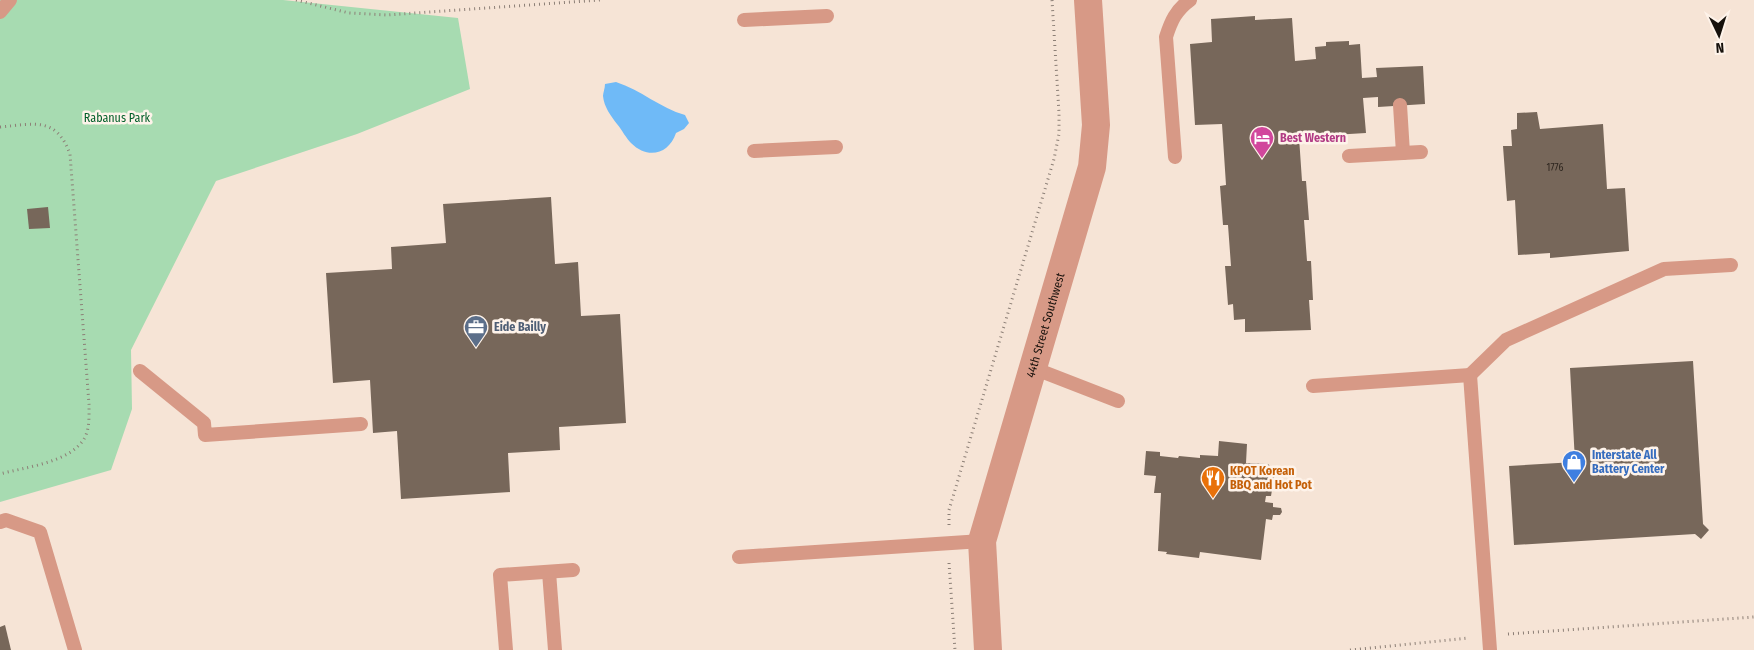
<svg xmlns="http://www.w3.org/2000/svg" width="1754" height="650" font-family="'Fira Sans Condensed',sans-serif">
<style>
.green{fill:#a7dbb1}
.water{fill:#6fbaf7}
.building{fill:#77675a}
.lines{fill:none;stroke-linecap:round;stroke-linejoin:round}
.path{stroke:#8c7f76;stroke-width:3;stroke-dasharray:1 4;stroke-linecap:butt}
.service{stroke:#d79986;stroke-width:14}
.minor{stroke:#d79986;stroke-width:28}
.labels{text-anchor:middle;stroke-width:5;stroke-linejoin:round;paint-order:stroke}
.number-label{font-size:10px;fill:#2e261f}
.park-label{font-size:12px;fill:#005e28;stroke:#fef3ea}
.hotel-label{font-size:12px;font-weight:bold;fill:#b23c85;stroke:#fef3ea;text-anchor:start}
.street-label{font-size:12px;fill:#16100b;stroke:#fef3ea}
.service-label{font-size:12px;font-weight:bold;fill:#4e5e75;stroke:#fef3ea;text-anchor:start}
.shop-label{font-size:12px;font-weight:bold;fill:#366cbe;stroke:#fef3ea;text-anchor:start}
.food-label{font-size:12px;font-weight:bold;fill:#c56008;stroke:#fef3ea;text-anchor:start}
</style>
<rect width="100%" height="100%" fill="#f6e4d6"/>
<polygon class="green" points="0,0 283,0 458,18 470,89 357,134 216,181 131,350 132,409 111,470 0,502"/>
<path class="water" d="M616,82c25,8 44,26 69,33l4,8 -5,6 -8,4c-7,21 -28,27 -45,10 -5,-5 -9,-13 -14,-19 -6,-8 -13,-17 -14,-28 0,-3 2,-8 2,-12z"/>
<g class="building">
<polygon points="1255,16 1255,20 1292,18 1295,61 1316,59 1315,47 1326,46 1326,42 1349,41 1349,45 1360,44 1362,78 1377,77 1376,68 1423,66 1425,104 1378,107 1378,97 1363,98 1366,133 1299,137 1302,181 1306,181 1309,220 1304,220 1307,261 1311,261 1313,300 1309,300 1311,330 1245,332 1245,319 1234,320 1233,304 1228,305 1225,266 1231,266 1228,225 1223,225 1220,186 1226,185 1222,124 1195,125 1190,44 1212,42 1211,19"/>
<polygon points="1537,112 1540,129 1603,124 1607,189 1625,188 1629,251 1550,258 1550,253 1518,255 1515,200 1507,201 1503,146 1512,146 1511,130 1517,129 1517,113"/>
<polygon points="551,197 555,264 578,262 581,316 620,314 626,423 559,427 560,450 508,453 510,492 401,499 397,431 373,433 370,380 333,383 326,273 392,269 391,247 446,243 443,204"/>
<polygon points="48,207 50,228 29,229 27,209"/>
<polygon points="1693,361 1703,524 1709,530 1701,539 1695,534 1514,545 1509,466 1575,462 1570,368"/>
<polygon points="1219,441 1247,444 1246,463 1268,464 1275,472 1271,496 1266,496 1265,502 1273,503 1273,507 1281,508 1282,512 1280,515 1273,515 1272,520 1266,519 1261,560 1200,552 1199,558 1166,554 1167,552 1158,551 1161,493 1154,493 1156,476 1144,475 1146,451 1160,452 1160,456 1178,458 1179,456 1200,458 1200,455 1218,456"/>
<polygon points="5,625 11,650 0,650 0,627"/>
</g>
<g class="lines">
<g class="path">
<polyline points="296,0 349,13 387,15 600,0"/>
<path d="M0,127c34,-3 56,-11 70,27l19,250c0,11 1,25 -5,35 -15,24 -59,28 -84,35"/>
<polyline points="949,525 949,510 1054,159 1059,134 1059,113 1052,0"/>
<polyline points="949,563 955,650"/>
<polyline points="1508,634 1754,617"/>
<polyline points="1350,650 1469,638"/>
</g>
<g class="service">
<polyline points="0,12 10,0"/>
<polyline points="744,20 827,16"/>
<polyline points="1400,105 1403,153"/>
<polyline points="754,151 836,147"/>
<polyline points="1349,156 1421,152"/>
<path d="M1175,157l-9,-120c5,-16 10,-27 24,-37"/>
<polyline points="1033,368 1118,401"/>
<polyline points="140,371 204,423 205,435 361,424"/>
<polyline points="1470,375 1506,340 1664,269 1731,265"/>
<polyline points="1313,386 1470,375 1490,650"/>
<polyline points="0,522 6,520 40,532 75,650"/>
<polyline points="739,557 982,541"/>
<polyline points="549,572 555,650"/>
<polyline points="506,650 500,575 573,570"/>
</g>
<path class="minor" id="s1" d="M988,650l-6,-109 110,-374 4,-42 -8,-125"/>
</g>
<defs>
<g id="hotel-pin" transform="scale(1.25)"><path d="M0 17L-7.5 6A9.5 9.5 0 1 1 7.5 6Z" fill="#d1479c" stroke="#fef3ea"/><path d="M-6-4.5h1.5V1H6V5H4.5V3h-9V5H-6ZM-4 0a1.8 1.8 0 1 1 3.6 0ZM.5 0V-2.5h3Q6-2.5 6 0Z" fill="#fff"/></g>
<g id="office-pin" transform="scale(1.25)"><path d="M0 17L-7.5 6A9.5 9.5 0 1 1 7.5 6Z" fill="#5c6f8a" stroke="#fef3ea"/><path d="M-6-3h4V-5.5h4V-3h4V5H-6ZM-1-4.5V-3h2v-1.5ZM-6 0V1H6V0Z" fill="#fff"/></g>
<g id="shop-pin" transform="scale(1.25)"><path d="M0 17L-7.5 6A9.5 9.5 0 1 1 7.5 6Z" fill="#3f7fe0" stroke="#fef3ea"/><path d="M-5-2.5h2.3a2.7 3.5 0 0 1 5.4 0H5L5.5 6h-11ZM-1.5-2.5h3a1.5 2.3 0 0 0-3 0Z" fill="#fff"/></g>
<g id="restaurant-pin" transform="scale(1.25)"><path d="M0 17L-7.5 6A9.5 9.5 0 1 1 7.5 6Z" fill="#e8710a" stroke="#fef3ea"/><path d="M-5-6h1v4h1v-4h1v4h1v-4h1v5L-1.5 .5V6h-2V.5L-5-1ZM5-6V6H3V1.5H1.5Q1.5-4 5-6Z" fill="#fff"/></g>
</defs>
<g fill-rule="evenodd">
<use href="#hotel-pin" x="1262" y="138"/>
<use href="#office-pin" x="476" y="327"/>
<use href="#shop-pin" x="1574" y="462"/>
<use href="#restaurant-pin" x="1213" y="478"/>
</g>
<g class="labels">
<g class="number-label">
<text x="1555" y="171">1776</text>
</g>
<g class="park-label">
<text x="117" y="122">Rabanus Park</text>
</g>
<g class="hotel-label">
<text x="1280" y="142">Best Western</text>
</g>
<g class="street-label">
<text dy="4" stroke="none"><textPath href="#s1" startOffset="334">44th Street Southwest</textPath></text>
</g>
<g class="service-label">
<text x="494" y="331">Eide Bailly</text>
</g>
<g class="shop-label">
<text x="1592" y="459">Interstate All<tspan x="1592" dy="14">Battery Center</tspan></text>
</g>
<g class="food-label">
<text x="1230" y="475">KPOT Korean<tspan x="1230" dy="14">BBQ and Hot Pot</tspan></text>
</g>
</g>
<g transform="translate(1719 35) rotate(176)" stroke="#fef3ea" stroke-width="4" paint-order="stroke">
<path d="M0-4L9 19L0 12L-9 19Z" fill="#16100b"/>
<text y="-8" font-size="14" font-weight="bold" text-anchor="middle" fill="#16100b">N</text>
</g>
</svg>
